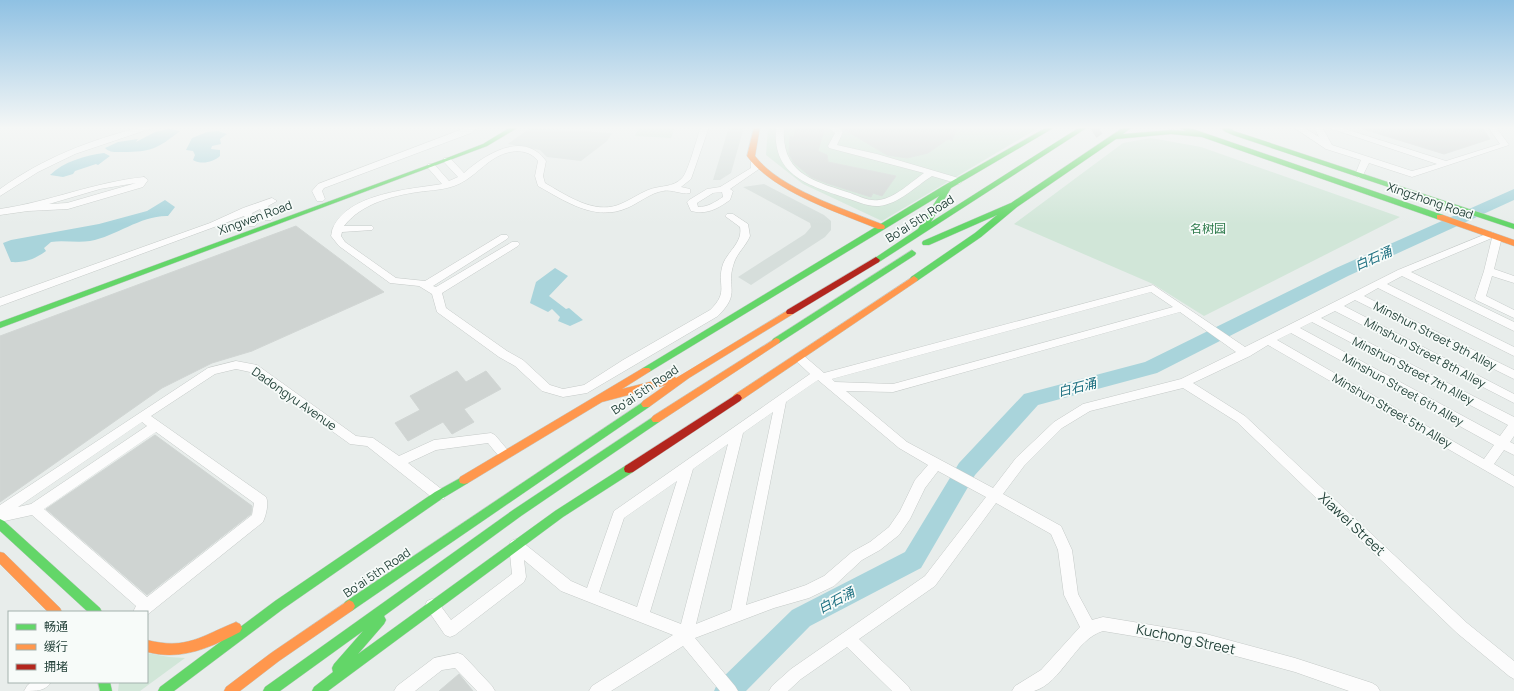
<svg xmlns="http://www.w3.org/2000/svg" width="1514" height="691" font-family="Manrope,'Noto Sans SC',sans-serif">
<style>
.built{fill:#d6dedb}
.green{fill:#d1e6d8}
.water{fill:#a9d4db}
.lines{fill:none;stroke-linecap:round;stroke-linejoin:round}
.river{fill:#a9d4db;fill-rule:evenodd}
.building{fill:#cfd4d2;stroke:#d1d6d4}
.highway-tunnel{stroke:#c1cbc8;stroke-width:16;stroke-dasharray:16 8;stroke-linecap:butt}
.street-casing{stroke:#c5cac8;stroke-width:1}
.fast-casing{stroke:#c3cbc8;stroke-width:1}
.slow-casing{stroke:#c3cbc8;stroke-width:1}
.jam-casing{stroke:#c3cbc8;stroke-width:1}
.street{fill:#fcfcfc;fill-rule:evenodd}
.fast{fill:#63d668;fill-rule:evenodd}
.slow{fill:#ff974d;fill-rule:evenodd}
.jam{fill:#b3261e;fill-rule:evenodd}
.labels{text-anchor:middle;stroke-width:3.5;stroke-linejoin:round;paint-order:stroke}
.street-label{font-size:12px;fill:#24423a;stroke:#f7fbf9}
.park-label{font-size:12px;fill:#2d7a4b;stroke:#f7fbf9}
.water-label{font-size:13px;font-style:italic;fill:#1c6f80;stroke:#f7fbf9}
.near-street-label{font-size:14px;fill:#24423a;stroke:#f7fbf9}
</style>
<rect width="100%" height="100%" fill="#e8edeb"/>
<g class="built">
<polygon points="729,127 744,127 731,173 720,180 713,180"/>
<polygon points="530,128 612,133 607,141 581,161 547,157 540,150 508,144"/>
<polygon points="764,184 824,215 831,221 831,230 825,237 751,285 738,277 805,234 811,227 810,223 743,187"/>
</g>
<g class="green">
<polygon points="639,127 675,127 671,138 635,136"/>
<polygon points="768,127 1040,127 882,221 803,184 766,155"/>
<polygon points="1151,138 1201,147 1400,217 1204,316 1153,284 1014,224 1123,143"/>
<polygon points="147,653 169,657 185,658 140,691 118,691 119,682 147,682"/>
</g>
<g class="water">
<path d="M169,129l11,2c-23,18 -29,21 -57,21 -7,0 -13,1 -18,-4l13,-6 20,-3 -2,3 19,-10z"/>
<path d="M218,131l9,3 -7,5 1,5 -9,2 -1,3 9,1v6c-7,6 -18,9 -27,4l2,-5 -2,-4 -7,-1 6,-12 15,-6z"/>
<path d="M104,153l6,3 -12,9 -2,-1 -21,7 -2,3 -10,3 -13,-2c13,-13 36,-20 54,-22z"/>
<path d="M165,200l10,7 -7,9c-27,-1 -51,20 -78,25 -13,2 -27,-1 -39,1l-7,6 2,3c-11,8 -21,12 -35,11l-8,-19 8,-3 88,-16 48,-13z"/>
<polygon points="555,268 568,276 549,296 566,309 569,308 583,320 570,326 558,321 560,317 552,309 548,312 530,303 536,282"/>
</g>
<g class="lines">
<polygon class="river" points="1514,189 1514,200 1348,276 1157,373 1038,405 975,475 921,568 810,626 746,691 714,691 718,682 792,610 905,552 959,463 1024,394 1145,362 1336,268"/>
</g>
<g class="building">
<polygon points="796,127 825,127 818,151 827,155 828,162 896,176 882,196 873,193 871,197 826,183 811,177 794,163 789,154 790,136 794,137"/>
<polygon points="840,127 957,127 952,141 948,139 928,153 907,158 887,155"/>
<polygon points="1363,127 1482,127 1490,139 1444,154 1363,129"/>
<polygon points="296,226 384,292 252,351 212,363 162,388 0,502 0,336"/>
<polygon points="457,371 466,382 486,371 501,389 464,409 474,422 452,434 443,422 408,441 395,423 420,410 410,396"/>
<polygon points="155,435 252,506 251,514 147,595 46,509"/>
<polygon points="459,674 473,691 439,691"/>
</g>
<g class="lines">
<polyline class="highway-tunnel" points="1092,131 1098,127"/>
<g class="street-casing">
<g id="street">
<path d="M141,127h14l-80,27 -37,18 -38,24v-7c43,-31 90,-49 141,-62z"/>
<polygon points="468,127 478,127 471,133 324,188 322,191 325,199 323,201 317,201 312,191 318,184"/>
<path d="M701,127h8l-18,52 -10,8 9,2v4c-8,2 -18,-4 -27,-2 -13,2 -24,12 -36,17 -32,14 -62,-7 -89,-22l-3,-10 3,-15c-7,-9 -17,-11 -28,-9 -21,4 -32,23 -51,32 -13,6 -27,6 -41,8 -27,4 -57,12 -74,34h28l2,2 -2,2 -30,2 -1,4 4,6 51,36 29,3 76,-46h6l2,2 -2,2 -74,47 3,1 76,-45h6l2,2 -2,2 -76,47 4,15 61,43 16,9 27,25 13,4 21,-4 39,-25 87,-50c20,-19 6,-25 13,-46 5,-13 20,-22 17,-37l-15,-11 2,-2h6l15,10 2,12c-4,10 -13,17 -16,27 -9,25 8,29 -16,53l-131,77 -24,4 -21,-6 -27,-25 -16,-9 -62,-45 -5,-18 -13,-8 -29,-3 -51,-37 -8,-10c1,-3 1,-7 2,-8 15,-35 78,-39 109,-44l-14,-16v-4h6l15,17 9,-4 -14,-15v-4h6l14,15c21,-19 60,-43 82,-12l-3,15 2,7c21,12 48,31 73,22 11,-4 20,-11 30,-15 12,-5 25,-2 34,-12 6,-5 15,-41 19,-51z"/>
<path d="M776,127h8c-3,45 26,53 63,65 10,3 22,10 32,8 16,-2 32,-18 45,-27l-95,-25 -1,-2 7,-13 -7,-6h10l5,5 -6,13 40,9 85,25 1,2 -4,3 -27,-8c-16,10 -33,28 -53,30 -12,1 -25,-6 -36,-9 -38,-13 -71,-23 -67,-70z"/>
<polygon points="1293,127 1303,127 1319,137 1314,127 1322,127 1332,145 1412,171 1437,164 1326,127 1339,127 1446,161 1500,144 1488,127 1496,127 1509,145 1412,177 1369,163 1363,175 1359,178 1355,175 1361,160 1326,149"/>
<path d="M755,159l4,3v7l-29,20 3,2 -3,9c-13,9 -23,15 -39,11l-4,-9 2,-2 18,-11 13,-2 31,-19v-6zM722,192l1,5c-8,5 -15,10 -25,10l-1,-4 16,-10z"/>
<path d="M144,177l4,3 -5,7 -75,22 -40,2 -28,4v-6c49,-7 94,-27 144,-32zM136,183l-69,20 -18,1 51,-15z"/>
<polygon points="272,198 277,201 268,206 273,218 271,220 265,220 260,209 252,213 257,224 255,226 249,226 244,216 0,306 0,298 210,223 243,208"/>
<path d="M1491,232l11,5 -8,32 20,7v7l-22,-7 -6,20 28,14v8l-38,-18 -1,-2 9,-27 8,-33 -81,34 103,50v9l-112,-55 -15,8 127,63v9l-136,-68 -14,8 150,74v9l-159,-79 -11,6 170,88v9l-179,-92 -14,7 193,99v19l-4,6 4,2v11l-10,-5 -10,14 20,12v11l-246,-142 -18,11 -57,27 52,33 222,207 47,38v18l-5,-3 -52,-43 -220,-211 -54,-34 -93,23 -28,17 -38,38 -21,28 58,32 11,24 6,44 14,26 11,-3 103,17 89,24 77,25 5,3 3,5h-31l-54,-19 -89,-24 -103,-17c-28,8 -41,52 -69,60 -6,0 -15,0 -22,0l3,-5 26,-16 39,-43 -16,-32 -6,-45 -7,-16 -55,-31 -61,83 -76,53 49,47 3,5h-19l-45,-44 -46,32 -13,12h-19l3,-5 19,-17 134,-93 61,-79 -48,-26 -13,17 -15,31 -11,16 -19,15 -18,10 -28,26 -25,12 -35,10 -79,30 40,48 3,5h-18l-37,-45 -72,45h-22l3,-5 81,-51 -112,-44 -37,-31 2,17 -2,5 -69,53 -5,2 -5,-2 -20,-29 2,-5 5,-2 5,2 14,19 61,-46 -3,-29 2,-4 5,-2 5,2 50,40 16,7 27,-77 196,-137 -17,-16 2,-3h8l21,18 329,-88 92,62 153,-77zM1151,292l22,15 -280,77 -58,-2 -3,-3zM1180,312l56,40 -55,27 -98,25 -29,18 -38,36 -23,30 -86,-46 -61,-51 47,1zM1312,322l196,103 -8,11 -200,-108zM1291,333l203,112 -10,14 -207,-119zM818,380l81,68 29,17 -13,15 -15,31 -11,16 -19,15 -18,10 -28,24 -18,9 -60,20 40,-203zM773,412l-42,198 -35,14 47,-191zM728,444l-47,180 -31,-12 43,-143zM677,481l-40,126 -38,-15 25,-74z"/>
<path d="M236,361l21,4 99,71 17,2 26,18 35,-16 57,-7 4,2 16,19 -2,4c-9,3 -15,-8 -21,-15l-52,7 -28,13 36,28 1,4 -1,4 -5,1 -5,-1 -67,-53 -17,-2 -100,-72 -14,-3 -21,5 -64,42 115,81c3,7 0,18 -3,25l-116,93v-3h-14l3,-6 -104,-91 -32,7v-17l208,-137zM142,422l5,4 -116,78 -13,3zM156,432l98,71 -2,12 -105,82 -103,-88z"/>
<polygon points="458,653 463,655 492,686 495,691 477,691 455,668 442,670 415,691 394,691 397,686 434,658"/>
<path d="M31,682h20c-5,9 -15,9 -27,9l3,-5z"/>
</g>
</g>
<g class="fast-casing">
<g id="fast">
<polygon points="511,127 519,127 487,146 0,328 0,322 442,160 483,144"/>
<polygon points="1047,127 1055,127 951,188 931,222 1080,127 1088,127 879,262 876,263 872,260 918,229 939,196 649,372 643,372 641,370 643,368 945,185"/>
<polygon points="1124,127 1132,127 1123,134 1171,130 1186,131 1177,127 1187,127 1443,215 1444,217 1440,219 1437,219 1202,137 1171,134 1116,139 1017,207 981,237 917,281 911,281 910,279 911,277 975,233 997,215 929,245 923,245 922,243 923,241 1011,203"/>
<polygon points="1221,127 1229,127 1234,131 1514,224 1514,229 1233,135 1224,131"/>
<polygon points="912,250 916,253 915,255 779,343 773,343 772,341 773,339"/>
<polygon points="646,400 649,401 651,404 649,407 353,610 349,612 345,610 343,606 345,602"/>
<polygon points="656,415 659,416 661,419 659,422 521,516 384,616 386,620 384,624 358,654 555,511 625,466 629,465 633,466 634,469 633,472 563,517 328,691 312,691 314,687 333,672 332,668 334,664 363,631 280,691 263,691 265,687 513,510"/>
<polygon points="464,476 468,477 469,480 468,483 443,498 283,609 174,691 158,691 160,687 275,601 435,492"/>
<polygon points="0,519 4,521 100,608 102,612 88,612 0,531"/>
<polygon points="98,682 110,682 112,691 100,691"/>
</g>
</g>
<g class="slow-casing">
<g id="slow">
<path d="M754,127h6l-5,29c25,33 90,53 129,69l1,2 -1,2h-6c-40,-17 -105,-37 -131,-73z"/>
<polygon points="1437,215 1443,215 1514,240 1514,246 1437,219"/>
<polygon points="914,276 918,279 917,281 740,401 734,401 732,398 734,395"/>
<polygon points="790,309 794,312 793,314 689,378 649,407 643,407 641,404 643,401 666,385 602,402 468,483 464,484 460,483 459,480 460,477 643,368 649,368 651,370 649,372 622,389 673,376 676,378"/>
<polygon points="776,338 779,339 780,341 779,343 659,422 653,422 651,419 653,416"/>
<polygon points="0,552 4,553 60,608 62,612 48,612 0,564"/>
<polygon points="349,600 353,602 355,606 353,610 279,661 240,691 224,691 226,687 271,653"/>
<path d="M236,622l4,2 2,4 -2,4c-30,16 -59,29 -93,20v-12c40,10 54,-4 89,-18z"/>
</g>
</g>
<g class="jam-casing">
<g id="jam">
<polygon points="876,257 880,260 879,262 793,314 787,314 786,312 787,310"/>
<polygon points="737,394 740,395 742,398 740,401 633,472 629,473 625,472 624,469 625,466"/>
</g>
</g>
<use href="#street" class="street"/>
<use href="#fast" class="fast"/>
<use href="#slow" class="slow"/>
<use href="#jam" class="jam"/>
</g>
<linearGradient id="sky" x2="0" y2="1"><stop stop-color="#8fc1e3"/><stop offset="0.57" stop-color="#f5f7f6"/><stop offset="1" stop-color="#f5f7f6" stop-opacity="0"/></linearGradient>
<rect width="1514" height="224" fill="url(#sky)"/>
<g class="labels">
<g class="street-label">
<text transform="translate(1430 201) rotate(19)" y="4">Xingzhong Road</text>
<text transform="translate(255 218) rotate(-20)" y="4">Xingwen Road</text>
<text transform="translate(920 219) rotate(-32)" y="4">Bo'ai 5th Road</text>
<text transform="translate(1435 336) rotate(27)" y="4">Minshun Street 9th Alley</text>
<text transform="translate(1425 353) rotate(28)" y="4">Minshun Street 8th Alley</text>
<text transform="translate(1413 371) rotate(27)" y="4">Minshun Street 7th Alley</text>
<text transform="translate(645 390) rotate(-34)" y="4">Bo'ai 5th Road</text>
<text transform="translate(1403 390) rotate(29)" y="4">Minshun Street 6th Alley</text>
<text transform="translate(294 399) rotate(35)" y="4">Dadongyu Avenue</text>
<text transform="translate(1392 411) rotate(30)" y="4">Minshun Street 5th Alley</text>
<text transform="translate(377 573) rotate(-34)" y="4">Bo'ai 5th Road</text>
</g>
<g class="park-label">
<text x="1208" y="233">名树园</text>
</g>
<g class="water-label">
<text transform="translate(1373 258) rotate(-24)" y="5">白石涌</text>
<text transform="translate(1077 387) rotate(-14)" y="5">白石涌</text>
<text transform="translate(836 600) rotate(-28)" y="5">白石涌</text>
</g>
<g class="near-street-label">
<text transform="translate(1352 524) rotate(43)" y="5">Xiawei Street</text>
<text transform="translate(1186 639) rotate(12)" y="5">Kuchong Street</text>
</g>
</g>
<rect x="8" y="611" width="140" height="72" fill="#f7fbf9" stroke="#a3b1ad"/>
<rect x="16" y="624" width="20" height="6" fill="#63d668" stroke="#a3b1ad"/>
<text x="44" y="631" font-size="12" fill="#24423a">畅通</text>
<rect x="16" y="644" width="20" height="6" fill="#ff974d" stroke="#a3b1ad"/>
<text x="44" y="651" font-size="12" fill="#24423a">缓行</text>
<rect x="16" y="664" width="20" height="6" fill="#b3261e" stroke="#a3b1ad"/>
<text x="44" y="671" font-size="12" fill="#24423a">拥堵</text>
</svg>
